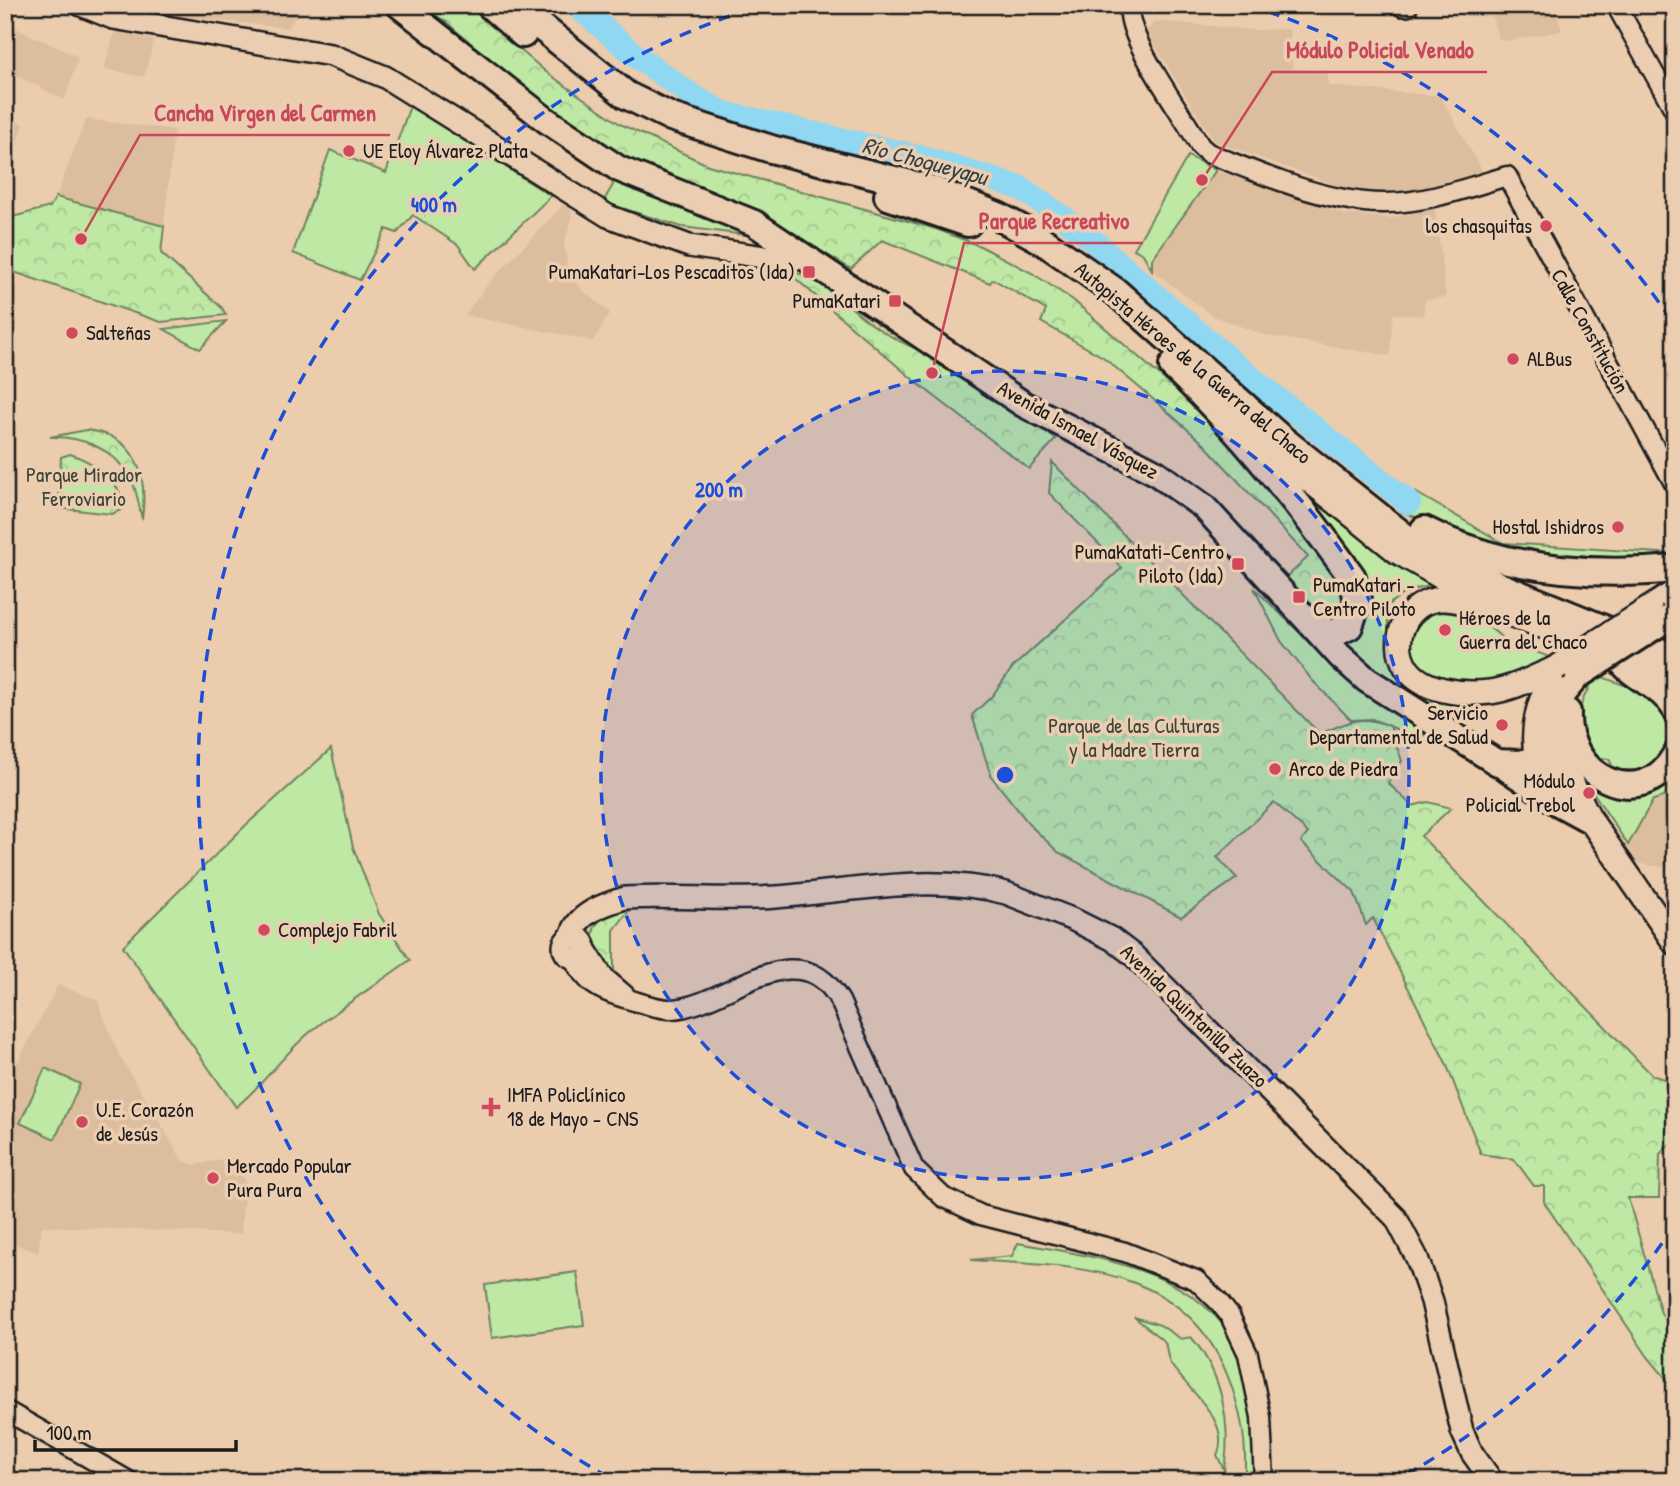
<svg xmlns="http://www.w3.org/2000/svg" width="1680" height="1486" font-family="'Patrick Hand',sans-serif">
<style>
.built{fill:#dcbd9d}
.grass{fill:#bee8a4;stroke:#6d8260;stroke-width:2}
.forest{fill:url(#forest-crowns);stroke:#6d8260;stroke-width:2}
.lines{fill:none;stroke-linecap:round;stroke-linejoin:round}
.river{stroke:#90d7f2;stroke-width:24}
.tertiary-casing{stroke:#1c1c1c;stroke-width:23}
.secondary-casing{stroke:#1c1c1c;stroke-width:26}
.primary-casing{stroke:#1c1c1c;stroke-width:28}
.trunk-casing{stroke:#1c1c1c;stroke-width:30}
.motorway-casing{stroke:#1c1c1c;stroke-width:32}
.tertiary{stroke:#ebceb2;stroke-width:18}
.secondary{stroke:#ebceb2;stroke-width:21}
.primary{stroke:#ebceb2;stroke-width:23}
.trunk{stroke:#ebceb2;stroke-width:24}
.motorway{stroke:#ebceb2;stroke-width:26}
.primary-bridge-casing{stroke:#1c1c1c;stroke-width:28;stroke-linecap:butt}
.trunk-bridge-casing{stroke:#1c1c1c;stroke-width:30;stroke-linecap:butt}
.primary-bridge{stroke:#ebceb2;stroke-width:23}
.trunk-bridge{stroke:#ebceb2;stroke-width:24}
.ring{fill:none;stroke:#1d4ed8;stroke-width:3.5;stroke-dasharray:12 9}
.poi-dot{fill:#d1495b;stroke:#ebceb2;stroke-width:2.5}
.labels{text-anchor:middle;stroke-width:7;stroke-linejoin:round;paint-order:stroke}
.poi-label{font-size:21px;fill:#1c1c1c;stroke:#ebceb2;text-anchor:start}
.street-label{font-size:21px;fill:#1c1c1c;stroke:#ebceb2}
.park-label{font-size:21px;fill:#3c4537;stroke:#ebceb2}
.water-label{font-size:23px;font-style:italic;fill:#334147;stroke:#ebceb2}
.centre{fill:#1d4ed8;stroke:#ebceb2;stroke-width:3.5}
.ring-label{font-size:21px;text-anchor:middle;font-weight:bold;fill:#1d4ed8;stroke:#ebceb2;stroke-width:7;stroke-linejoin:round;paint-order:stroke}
.leader{fill:none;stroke:#c84758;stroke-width:2.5}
.callout-dot{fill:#c84758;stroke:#ebceb2;stroke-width:2.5}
.callout-label{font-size:23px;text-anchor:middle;font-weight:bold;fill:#c84758;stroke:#ebceb2;stroke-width:7;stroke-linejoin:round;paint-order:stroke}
</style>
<defs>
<pattern id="forest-crowns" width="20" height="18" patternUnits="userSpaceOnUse" patternTransform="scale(1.75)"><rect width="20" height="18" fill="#bee8a4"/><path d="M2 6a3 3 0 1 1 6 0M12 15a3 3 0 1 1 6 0" fill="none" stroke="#a3c68d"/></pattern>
</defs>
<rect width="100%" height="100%" fill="#ebccad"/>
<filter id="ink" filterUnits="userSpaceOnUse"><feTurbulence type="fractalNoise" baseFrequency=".0143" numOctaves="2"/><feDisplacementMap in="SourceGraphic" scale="14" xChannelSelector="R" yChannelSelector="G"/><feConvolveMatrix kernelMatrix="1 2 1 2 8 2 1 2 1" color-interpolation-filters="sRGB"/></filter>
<g filter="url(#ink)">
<g class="built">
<polygon points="130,5 305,5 287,28 132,11"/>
<polygon points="1489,5 1554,5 1562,31 1507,41 1498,38"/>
<polygon points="1156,21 1255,30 1289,29 1293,69 1328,70 1328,86 1440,96 1483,172 1395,195 1349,190 1214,141 1146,31"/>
<polygon points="5,23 78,57 65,100 5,70"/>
<polygon points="115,32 154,40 144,77 104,69"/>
<polygon points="5,115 24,125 5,170"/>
<polygon points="86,119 174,130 164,226 56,197"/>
<polygon points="1216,170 1343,214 1391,218 1435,208 1446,297 1425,300 1423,316 1393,314 1390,356 1264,335 1213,316 1152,270 1152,259"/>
<polygon points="563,205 570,205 572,219 564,243 568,270 582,290 610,313 593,341 465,315 488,284"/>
<polygon points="1675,793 1675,869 1634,863 1628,845 1653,800"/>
<polygon points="58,985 97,1000 119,1055 183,1161 194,1165 234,1157 245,1181 241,1234 42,1226 38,1253 5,1240 5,1086"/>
</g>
<g class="grass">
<polygon points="410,106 551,196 475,269 458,245 413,215 397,233 386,229 360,280 293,253 330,150 386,173"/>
<polygon points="1188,156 1216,170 1152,259 1152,270 1143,254 1134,249"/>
<polygon points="609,175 754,236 682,227 603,202 613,185"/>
<polygon points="226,321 200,349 164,329"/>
<path d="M1274,463l114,95 50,27c-22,3 -36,5 -51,22l2,35 64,58 -8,17 -66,-40 -34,-33 7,-8z"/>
<polygon points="1415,492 1503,543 1675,554 1646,559 1506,552 1402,512"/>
<polygon points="1254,588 1345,677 1432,731 1418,738 1372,719 1351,720 1312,680 1281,641"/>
<path d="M1437,612c25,0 50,10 67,28l141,53 18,19 5,23 -4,17 -7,9 -17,9h-26l-5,-11 -12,-1 -5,-10 -7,-1c-5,-22 -10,-40 4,-58l-49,-24c-33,14 -79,31 -112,10 -9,-5 -16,-18 -22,-25 6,-20 12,-30 31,-38z"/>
<path d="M331,749l22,98 26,67 31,46c-33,24 -69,47 -101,73 -27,23 -46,52 -73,74l-113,-161 123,-121z"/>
<polygon points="1579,771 1594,783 1675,771 1675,793 1653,800 1628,845"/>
<polygon points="45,1068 80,1084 55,1139 20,1123"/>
<path d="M1018,1243c91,16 207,31 231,137 8,32 8,68 12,101h-17c4,-35 -2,-66 -14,-99 -43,-118 -152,-115 -259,-122l41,-4z"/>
<polygon points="577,1272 584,1325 492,1338 485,1285"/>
<path d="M1134,1317l26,8 21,14 10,-2c31,35 41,88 33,133l-7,-15c16,-34 -32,-67 -47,-92 -3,-5 -3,-15 -5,-21z"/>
</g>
<g class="forest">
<polygon points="420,5 468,5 546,72 620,124 708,165 936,229 980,246 1032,273 1073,300 1236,442 1341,575 1348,604 1335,621 1321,620 1285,579 1308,557 1204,444 1160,405 1103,357 1041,322 1046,310 993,279 990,283 882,240 851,269 778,225 615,159 549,112 446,22"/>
<polygon points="56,197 164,226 161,253 222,308 226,315 161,322 5,269 5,219 50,207"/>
<path d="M789,273c35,0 40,13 63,35 20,19 49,36 75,45l129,86 -27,30 -113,-87z"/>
<path d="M86,430c51,5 62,45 56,89 -3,-13 -5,-30 -12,-42 -17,-29 -49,-41 -80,-40z"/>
<path d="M70,454c21,6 55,30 53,55l-11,5 -54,-6 3,-51z"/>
<path d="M1052,462l268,272c28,-12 39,-20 70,-8l12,35 -14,22 24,23 16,-4 23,6 -30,28 231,239 23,8v56l-15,15 -1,44h-31l33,115 14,20v56l-27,-32 -104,-155v-16h-10l-20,-27 -33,-5 -35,-91 -73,-145 -7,7 -12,-33 -53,-50 7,-9 -34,-31 -57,55 20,21 -56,39 -123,-65 -28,-27 -39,-49 -19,-61 20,-19 21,-29 109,-99 -73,-75z"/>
<path d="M631,908l-17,22v48c-29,-31 -33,-63 17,-70z"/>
</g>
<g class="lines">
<polyline class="river" points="576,5 635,55 694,97 723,113 919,157 1021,188 1082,231 1239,368 1409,503"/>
<g class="tertiary-casing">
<g id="tertiary">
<polyline points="1616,5 1675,111"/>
<path d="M1130,6c-6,31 54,109 70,140l8,7c54,21 115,49 174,50 41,1 85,-15 125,-27l168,309"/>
<polyline points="585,947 604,977 625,995"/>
<path d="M573,957c12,26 25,33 51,41 15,4 32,11 47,11 54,-1 126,-83 169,-8l74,168 29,28 38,18 144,37 71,28 23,22 11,14 18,38 13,63 3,64"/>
<polyline points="5,1410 129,1481"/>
</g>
</g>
<g class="secondary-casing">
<g id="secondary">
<polyline points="81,5 113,18 331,55 385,77 608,216 689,246 778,259 810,258"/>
<polyline points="1127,5 1130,6"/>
<polyline points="1403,5 1407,5"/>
<circle cx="574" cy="947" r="10"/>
<path d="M571,937c5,-24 34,-33 54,-39 50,-3 101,3 151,-1 76,-6 155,-24 230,-4l68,27 38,19 21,16 263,263 21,40 15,43 30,130 10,22 20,28"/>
</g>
</g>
<g class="primary-casing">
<g id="primary">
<polyline points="1242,426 1398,552 1443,578 1499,610 1675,676"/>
<path d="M1477,605c-12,-3 -24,-7 -37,-6 -33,3 -51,40 -34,68 15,25 58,28 84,25 23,-3 45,-15 66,-24"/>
<polyline points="1650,608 1675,592"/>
<path d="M1556,668c-26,47 -35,98 12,135"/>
<polyline points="1556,752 1591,821 1675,943"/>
</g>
</g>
<g class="trunk-casing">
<g id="trunk">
<path d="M399,5l147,115 73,49 135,54 269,181 132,68 49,35 136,149 27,24 129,82 25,1 35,-11c-9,-40 -4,-47 22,-76"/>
<path d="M1617,656c15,24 43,28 58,53"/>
<path d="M1568,712c-3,64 72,103 107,43"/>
<polyline points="1497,762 1558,803 1591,821"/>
</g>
</g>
<g class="motorway-casing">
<g id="motorway">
<polyline points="490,5 523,34"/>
<polyline points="514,5 626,95 671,117 771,149 931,189 998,216 1040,239 1116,292 1279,437 1407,539 1499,586 1675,658"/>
<polyline points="888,196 968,223"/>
<path d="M1173,366c67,63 125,136 179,211l6,23 -9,26 -16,8 -17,-6"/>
<path d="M1424,530c77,39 166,47 251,39"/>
</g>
</g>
<use href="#tertiary" class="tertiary"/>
<use href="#secondary" class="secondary"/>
<use href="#primary" class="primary"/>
<use href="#trunk" class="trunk"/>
<use href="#motorway" class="motorway"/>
<g class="primary-bridge-casing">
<polyline id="primary-bridge" points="1556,668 1650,608"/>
</g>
<g class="trunk-bridge-casing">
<polyline id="trunk-bridge" points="1578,676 1670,617"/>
</g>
<use href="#primary-bridge" class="primary-bridge"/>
<use href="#trunk-bridge" class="trunk-bridge"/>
</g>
</g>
<circle cx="1005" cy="775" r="404" fill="#1d4ed8" fill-opacity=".12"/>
<g class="ring">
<circle cx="1005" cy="775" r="404"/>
<path d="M1674 1226A807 807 0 0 1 1402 1477M608 1477A807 807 0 0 1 762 5M1248 5A807 807 0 0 1 1674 324"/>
</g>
<g class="poi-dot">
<circle cx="349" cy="151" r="7"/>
<circle cx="1546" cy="226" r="7"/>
<rect x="802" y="265" width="14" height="14" rx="3.5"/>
<rect x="888" y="294" width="14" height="14" rx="3.5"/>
<circle cx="72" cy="333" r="7"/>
<circle cx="1513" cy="359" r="7"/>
<circle cx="1618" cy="527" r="7"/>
<rect x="1231" y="557" width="14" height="14" rx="3.5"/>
<rect x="1292" y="590" width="14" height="14" rx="3.5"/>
<circle cx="1445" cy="630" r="7"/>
<circle cx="1502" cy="725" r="7"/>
<circle cx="1275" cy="769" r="7"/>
<circle cx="1589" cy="793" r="7"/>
<circle cx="264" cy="930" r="7"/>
<path d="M487.5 1096.5h7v7h7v7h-7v7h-7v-7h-7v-7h7z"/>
<circle cx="82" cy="1122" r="7"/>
<circle cx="213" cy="1178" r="7"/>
</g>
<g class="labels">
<g class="poi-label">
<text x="363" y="158">UE Eloy Álvarez Plata</text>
<text x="1532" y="233" text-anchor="end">los chasquitas</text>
<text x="795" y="279" text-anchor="end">PumaKatari-Los Pescaditos (Ida)</text>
<text x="881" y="308" text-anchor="end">PumaKatari</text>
<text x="86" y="340">Salteñas</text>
<text x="1527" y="366">ALBus</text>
<text x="1604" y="534" text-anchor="end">Hostal Ishidros</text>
<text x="1224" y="559" text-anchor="end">PumaKatati-Centro<tspan x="1224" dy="24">Piloto (Ida)</tspan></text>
<text x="1313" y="592">PumaKatari -<tspan x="1313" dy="24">Centro Piloto</tspan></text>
<text x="1459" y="625">Héroes de la<tspan x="1459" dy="24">Guerra del Chaco</tspan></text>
<text x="1488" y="720" text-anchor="end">Servicio<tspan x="1488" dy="24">Departamental de Salud</tspan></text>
<text x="1289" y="776">Arco de Piedra</text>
<text x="1575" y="788" text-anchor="end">Módulo<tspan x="1575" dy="24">Policial Trebol</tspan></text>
<text x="278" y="937">Complejo Fabril</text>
<text x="507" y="1102">IMFA Policlínico<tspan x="507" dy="24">18 de Mayo - CNS</tspan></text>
<text x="96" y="1117">U.E. Corazón<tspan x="96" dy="24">de Jesús</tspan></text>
<text x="227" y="1173">Mercado Popular<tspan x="227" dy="24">Pura Pura</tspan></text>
</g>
<g class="street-label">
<text transform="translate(1590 331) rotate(61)" y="7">Calle Constitución</text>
<text transform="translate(1193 363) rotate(40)" y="7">Autopista Héroes de la Guerra del Chaco</text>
<text transform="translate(1078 430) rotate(29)" y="7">Avenida Ismael Vásquez</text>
<text transform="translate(1194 1016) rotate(44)" y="7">Avenida Quintanilla Zuazo</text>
</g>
<g class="park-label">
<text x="84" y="482">Parque Mirador<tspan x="84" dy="24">Ferroviario</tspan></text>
<text x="1134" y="733">Parque de las Culturas<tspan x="1134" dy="24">y la Madre Tierra</tspan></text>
</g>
<g class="water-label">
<text transform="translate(925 161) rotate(15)" y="8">Río Choqueyapu</text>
</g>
</g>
<circle cx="1005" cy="775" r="10" class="centre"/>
<g class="ring-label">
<text x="434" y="212">400 m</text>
<text x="719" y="497">200 m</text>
</g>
<path class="leader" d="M1202 180L1272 72H1487M81 239L140 135H390M932 373L964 243H1143"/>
<g class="callout-dot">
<circle cx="1202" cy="180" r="7"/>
<circle cx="81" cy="239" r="7"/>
<circle cx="932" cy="373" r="7"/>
</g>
<g class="callout-label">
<text x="1380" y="58">Módulo Policial Venado</text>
<text x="265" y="121">Cancha Virgen del Carmen</text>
<text x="1054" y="229">Parque Recreativo</text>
</g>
<rect width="1680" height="1486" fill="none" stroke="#ebceb2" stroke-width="28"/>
<rect x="14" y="14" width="1652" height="1458" fill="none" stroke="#1c1c1c" stroke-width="2.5" filter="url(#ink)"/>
<path d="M35 1440v10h201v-10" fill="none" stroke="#1c1c1c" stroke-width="3.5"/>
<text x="46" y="1440" font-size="21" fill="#1c1c1c" stroke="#ebceb2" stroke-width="5" paint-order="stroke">100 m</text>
</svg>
